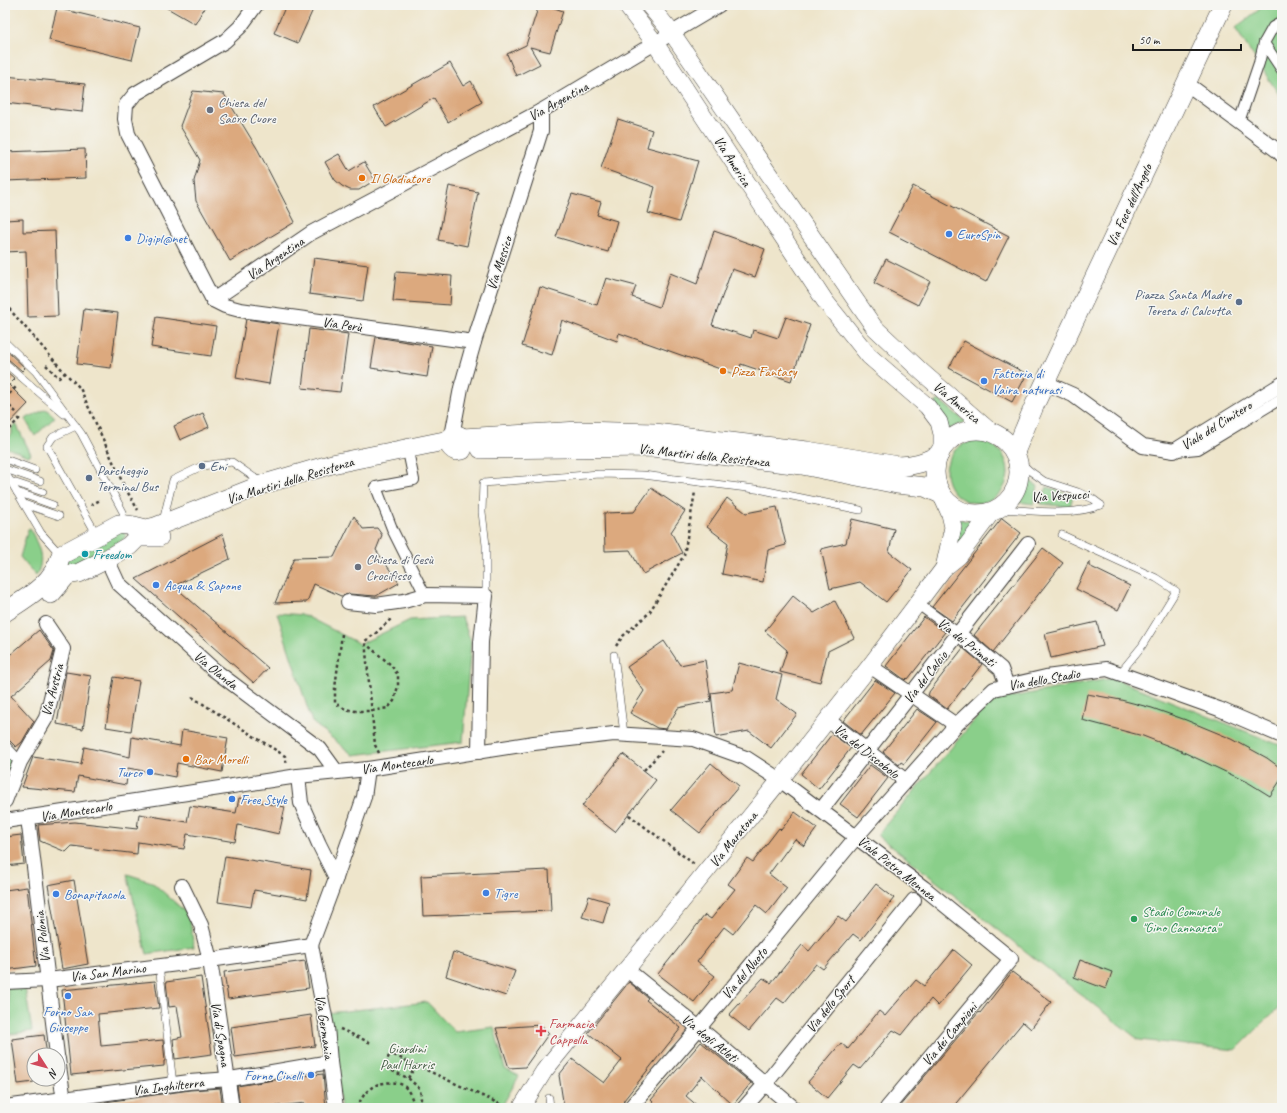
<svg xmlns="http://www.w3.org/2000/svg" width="1287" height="1113" font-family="Caveat,sans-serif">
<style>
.green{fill:#8acf8a;stroke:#537653}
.building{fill:#dca97e}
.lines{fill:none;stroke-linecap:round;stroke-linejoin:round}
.service-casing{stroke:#3c3a36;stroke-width:8}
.pedestrian-casing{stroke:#3c3a36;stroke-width:12}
.minor-casing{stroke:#3c3a36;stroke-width:16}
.tertiary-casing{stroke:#3c3a36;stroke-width:18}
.secondary-casing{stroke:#3c3a36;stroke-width:20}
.path{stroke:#3c3a36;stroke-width:2.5;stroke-dasharray:3 3;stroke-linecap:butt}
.service{stroke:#fff;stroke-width:7}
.pedestrian{stroke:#fff;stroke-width:10}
.minor{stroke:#fff;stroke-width:14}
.tertiary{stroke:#fff;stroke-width:17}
.secondary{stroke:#fff;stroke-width:19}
.worship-dot{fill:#6b7280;stroke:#f6f6f2;stroke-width:1.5}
.food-dot{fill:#e8710a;stroke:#f6f6f2;stroke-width:1.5}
.shop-dot{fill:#3f7fe0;stroke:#f6f6f2;stroke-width:1.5}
.service-dot{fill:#5c6f8a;stroke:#f6f6f2;stroke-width:1.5}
.culture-dot{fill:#0f9aa8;stroke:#f6f6f2;stroke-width:1.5}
.leisure-dot{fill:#2e9e5b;stroke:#f6f6f2;stroke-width:1.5}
.health-dot{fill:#e0444e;stroke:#f6f6f2;stroke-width:1.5}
.labels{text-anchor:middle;stroke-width:3;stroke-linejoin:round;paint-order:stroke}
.street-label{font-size:14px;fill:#1c1c1c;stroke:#f6f6f2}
.worship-label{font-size:14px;fill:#5b616d;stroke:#f6f6f2;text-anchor:start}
.food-label{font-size:14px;fill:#c56008;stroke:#f6f6f2;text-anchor:start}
.shop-label{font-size:14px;fill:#366cbe;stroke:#f6f6f2;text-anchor:start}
.service-label{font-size:14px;fill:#4e5e75;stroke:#f6f6f2;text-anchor:start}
.culture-label{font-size:14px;fill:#0d838f;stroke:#f6f6f2;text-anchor:start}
.leisure-label{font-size:14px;fill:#27864d;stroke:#f6f6f2;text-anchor:start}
.health-label{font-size:14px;fill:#be3a42;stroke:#f6f6f2;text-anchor:start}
.park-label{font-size:14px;fill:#425b42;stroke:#f6f6f2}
</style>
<rect width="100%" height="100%" fill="#f6f6f2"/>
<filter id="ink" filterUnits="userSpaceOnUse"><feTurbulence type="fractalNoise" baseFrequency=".025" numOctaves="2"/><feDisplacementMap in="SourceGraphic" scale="8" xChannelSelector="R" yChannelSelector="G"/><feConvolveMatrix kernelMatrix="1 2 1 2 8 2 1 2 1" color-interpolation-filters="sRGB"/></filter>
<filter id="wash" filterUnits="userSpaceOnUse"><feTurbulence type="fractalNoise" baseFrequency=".012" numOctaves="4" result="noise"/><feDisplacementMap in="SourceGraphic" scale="16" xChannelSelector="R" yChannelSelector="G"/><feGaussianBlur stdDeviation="0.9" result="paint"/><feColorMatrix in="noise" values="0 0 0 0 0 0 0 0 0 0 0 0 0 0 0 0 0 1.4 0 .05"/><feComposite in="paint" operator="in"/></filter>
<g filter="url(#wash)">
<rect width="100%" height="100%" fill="#eee5cb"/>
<g class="green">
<polygon points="1265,5 1282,5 1282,99 1235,28"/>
<polygon points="939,400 966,422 947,430 934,404"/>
<polygon points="46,409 55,417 35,436 25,419"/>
<polygon points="16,424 31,454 28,456 5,447 5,442 12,434 12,427"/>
<circle cx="977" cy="472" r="31"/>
<polygon points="1028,480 1038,486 1034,504 1018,502 1024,492"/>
<polygon points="1047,487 1073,496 1070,507 1041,504"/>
<polygon points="959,519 972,522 953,558"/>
<path d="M30,528c8,18 16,30 6,48l-16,-19 8,-28z"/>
<polygon points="122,529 126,535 123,540 73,567 68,565 66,560"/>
<polygon points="277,613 304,615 360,644 410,620 462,617 471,642 463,742 353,755 312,722"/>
<polygon points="1113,678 1282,746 1282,1004 1236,1050 1139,1040 877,835 991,701"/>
<polygon points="5,751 11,757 9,780 5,784"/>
<polygon points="127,874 152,882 189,915 194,947 147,954"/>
<polygon points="25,987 32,1031 5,1035 5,1022 11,1020 7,988"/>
<polygon points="427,1002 455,1032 494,1027 505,1069 519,1076 501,1108 341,1108 328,1013"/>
</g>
<g id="blocks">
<g class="building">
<polygon points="162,5 206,5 195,24"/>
<polygon points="286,5 315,5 298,43 274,33"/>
<polygon points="539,5 546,5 563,11 550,52 530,47 540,64 516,76 507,54 526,45"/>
<polygon points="57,8 140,28 132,60 49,40"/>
<polygon points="450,63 463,86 471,81 482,102 448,122 434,98 386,127 374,107"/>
<polygon points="5,76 85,84 82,112 5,103"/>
<polygon points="193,91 224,94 258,150 295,222 230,261 196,201 194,181 200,160 180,126"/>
<polygon points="618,119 652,130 647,147 698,161 679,222 648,213 655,187 601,168"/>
<polygon points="85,149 86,178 5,181 5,152"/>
<polygon points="339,154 349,171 364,162 375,180 359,190 350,190 342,186 335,180 325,162"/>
<polygon points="449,186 478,192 467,246 438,240"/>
<polygon points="913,186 1009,236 986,282 889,232"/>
<polygon points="572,194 601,202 597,215 617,221 608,252 556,237"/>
<polygon points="23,219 23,232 55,231 58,316 28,317 26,251 5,252 5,220"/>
<polygon points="714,231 765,249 755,277 732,269 712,325 751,338 753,330 778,338 786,317 810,325 791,381 741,364 737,375 619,333 617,341 562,320 552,355 522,346 540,287 597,305 606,278 636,286 632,297 659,307 670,273 697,284"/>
<polygon points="314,258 368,265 363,301 309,294"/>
<polygon points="886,259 930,281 918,305 874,283"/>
<polygon points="396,272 452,276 450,305 393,301"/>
<polygon points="84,309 118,313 111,368 77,364"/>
<polygon points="156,317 216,326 211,356 151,347"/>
<polygon points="246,319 279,324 269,384 236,378"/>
<polygon points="309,329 348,334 340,392 302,388"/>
<polygon points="376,337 432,346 427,377 371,368"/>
<polygon points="964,341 1027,374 1012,402 949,368"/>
<polygon points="5,349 25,368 22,371 8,359 5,358"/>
<polygon points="5,370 15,379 9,385 28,404 5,428"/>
<polygon points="203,413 209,427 180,440 174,426"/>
<polygon points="651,488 685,511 671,532 682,553 643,574 630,550 605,551 604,513 634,512"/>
<polygon points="727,498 746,513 777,507 786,545 768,550 763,582 722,574 728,543 707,527"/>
<polygon points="354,516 363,529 377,528 382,535 376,550 399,583 376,596 349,594 341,596 314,584 307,602 275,603 294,558 334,557"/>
<polygon points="1002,518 1021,533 952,621 932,607"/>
<polygon points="852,519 894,529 889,552 912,570 886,602 860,582 830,589 821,549 846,543"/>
<polygon points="223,534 230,559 174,586 268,668 254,683 136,579"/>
<polygon points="1043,548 1063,563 993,652 974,635"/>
<polygon points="1089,562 1089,566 1130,586 1118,610 1076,589"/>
<polygon points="793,596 814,613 835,601 854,638 828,651 820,682 780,672 787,650 765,631"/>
<polygon points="924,617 945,632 908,679 907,678 905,680 886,666"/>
<polygon points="1097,622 1103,646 1051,658 1045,634"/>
<polygon points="39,630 54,651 51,661 11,696 34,721 22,742 16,747 5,736 5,659"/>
<polygon points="664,641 680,665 705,660 711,701 678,708 666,729 657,728 630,713 644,691 627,667"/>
<polygon points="963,648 982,664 947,709 928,695 929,693 929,692"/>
<polygon points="739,663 782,675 776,699 797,714 771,748 749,731 716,737 711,693 732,690"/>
<polygon points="66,672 91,676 83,729 57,724"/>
<polygon points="114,677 139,681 131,731 106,727"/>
<polygon points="875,680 895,693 861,735 843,721"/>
<polygon points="1087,694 1121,700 1152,708 1186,720 1232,739 1267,758 1282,769 1282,778 1270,796 1249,783 1179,750 1143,736 1082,720"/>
<polygon points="917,709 937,722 904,764 901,762 899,765 883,752"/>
<polygon points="182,730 228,738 222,772 177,763 175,777 128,768 126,785 78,776 75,792 22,787 33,757 81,764 84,747 130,757 132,737 180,746"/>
<polygon points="832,734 851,748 819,789 801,774"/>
<polygon points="623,754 656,780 615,832 582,806"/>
<polygon points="711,763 739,786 700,833 671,810"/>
<polygon points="870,765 888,778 858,817 840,804"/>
<polygon points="239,798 285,807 279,834 238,825 235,842 187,834 184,849 138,842 137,854 72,846 66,852 40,841 38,825 75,822 137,829 139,814 187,822 190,806 236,813"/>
<polygon points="795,812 817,828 804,846 795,839 769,874 787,888 767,914 756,905 733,934 724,927 697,962 715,976 694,1002 658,974 705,915 711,919 735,889 728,884 747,858 753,862 779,828 781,830"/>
<polygon points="21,835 24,864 5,866 5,837"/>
<polygon points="225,856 311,870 307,899 254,890 251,907 218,902"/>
<polygon points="549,870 551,911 423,916 421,876"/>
<polygon points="74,880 88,964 62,969 48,885"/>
<polygon points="876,884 894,898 861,940 853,934 823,969 816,964 784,1003 777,998 749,1031 729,1015 763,978 771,983 802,945 809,951 838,916 846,922"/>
<polygon points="27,887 36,966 5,970 5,890"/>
<polygon points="589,896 609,902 603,923 582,917"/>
<polygon points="954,950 972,965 938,1006 931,999 902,1035 893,1030 860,1069 854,1065 827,1098 808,1082 841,1043 848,1049 879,1011 885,1016 916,980 924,986"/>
<polygon points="453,952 515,971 506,996 446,976"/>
<polygon points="1080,960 1112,972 1106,989 1074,977"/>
<polygon points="305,961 309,988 228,999 224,972"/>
<polygon points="1012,972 1051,1002 1031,1029 1023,1022 952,1108 898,1108 979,1012 980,1013"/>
<polygon points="201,977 212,1054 175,1059 173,1039 182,1037 177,1006 169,1007 166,982"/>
<polygon points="155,981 159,1008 98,1014 101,1046 163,1040 165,1061 164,1061 164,1066 71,1075 62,990"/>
<polygon points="629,982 648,998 646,1000 681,1028 624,1100 622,1108 564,1108 559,1075 572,1059 604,1083 622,1060 588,1033"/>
<polygon points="311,1015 315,1046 235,1057 231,1027"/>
<polygon points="541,1025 549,1033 525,1067 509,1068 496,1028"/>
<polygon points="44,1035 47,1055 34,1055 34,1082 18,1084 12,1039"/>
<polygon points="701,1042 751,1083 733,1105 702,1076 686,1096 700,1108 659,1108 651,1100"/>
<polygon points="323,1074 326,1108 306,1108 305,1103 270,1107 270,1108 240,1108 237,1086 293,1077"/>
<polygon points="220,1088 223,1108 106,1108 105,1102 190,1090"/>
</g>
</g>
</g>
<g filter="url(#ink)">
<use href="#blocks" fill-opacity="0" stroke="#3c3a36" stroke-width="1"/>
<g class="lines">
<g class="service-casing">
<g id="service">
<polyline points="5,342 36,372 81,433 123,512"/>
<polyline points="5,363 64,414"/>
<polyline points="76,426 53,437 47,446 93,528"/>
<polyline points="5,459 35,470"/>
<polyline points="1018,460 1030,471 1044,481 1078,492 1093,499 1101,505"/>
<polyline points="5,469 40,481"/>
<polyline points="5,472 41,533 60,554"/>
<polyline points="10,481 43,492"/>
<polyline points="17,492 53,505"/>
<polyline points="24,504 59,516"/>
<path d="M998,509c32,1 73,8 103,-4"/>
<polyline points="163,521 173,480 202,466 232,462 262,483"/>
<polyline points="1062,535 1156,578 1176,591 1142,646 1120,673"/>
<polyline points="486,596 486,545 482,512 483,483 599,474 643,475 763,490 860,510"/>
<polyline points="614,655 624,734"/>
<polyline points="159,965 173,1084"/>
<polyline points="549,1098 550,1108"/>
</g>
</g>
<g class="pedestrian-casing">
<g id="pedestrian">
<polyline points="1264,43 1282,70"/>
<polyline points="1239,122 1259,63 1264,43 1273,27 1282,22"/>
<polyline points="410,448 409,456 414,480 376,487 393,531 425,595"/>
<polyline points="1177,451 1198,449 1282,398"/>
<polyline points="918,604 959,634"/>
<polyline points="5,746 20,762"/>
</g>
</g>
<g class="minor-casing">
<g id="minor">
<polyline points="256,5 240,27 225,41 135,94 126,105 125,119 128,134 213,300 311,233 541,111 719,5"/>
<polyline points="1186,83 1278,151 1282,155"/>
<polyline points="213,300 225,306 240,310 474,342"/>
<polyline points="1046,383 1073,395 1143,446 1174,451 1282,384"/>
<polyline points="452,436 461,388 474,342 541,131 541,111"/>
<polyline points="107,559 118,583 213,669 320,749 336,771"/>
<polyline points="348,602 376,605 404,601 425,595 486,596 481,642 479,752"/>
<polyline points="959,634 1001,669 1007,686"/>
<polyline points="870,666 956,725"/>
<polyline points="828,720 906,781"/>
<polyline points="298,776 301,803 319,844 336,878"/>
<polyline points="5,801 20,762 46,718 63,649 46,624"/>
<polyline points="821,810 1028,544"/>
<polyline points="28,818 57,1055"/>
<polyline points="5,821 298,776 368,769 534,743 614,734 693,739 746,758 780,780 924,888 1011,959 887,1108"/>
<polyline points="182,886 201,925 210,960 232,1108"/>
<polyline points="311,945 336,878 364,797 368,769"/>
<polyline points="311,945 327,1027 330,1062 336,1108"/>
<polyline points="626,969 699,1028 794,1108"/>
<polyline points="5,982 48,980 210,960 311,945"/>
<polyline points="58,1059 65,1108"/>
<polyline points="5,1107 189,1082 230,1079 330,1062"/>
<polyline points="630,1108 699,1028 857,836 956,725 994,689 1046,677 1107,669 1219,709 1282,736"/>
<polyline points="744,1108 766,1083 914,900"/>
</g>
</g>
<g class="tertiary-casing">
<g id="tertiary">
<polyline points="626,5 655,43 825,301 869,356 927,406 939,422 942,434 942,448"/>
<polyline points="649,5 672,33 874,327 923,373 991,432"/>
<polyline points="941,494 950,514 953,527 944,568"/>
<polyline points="521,1108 544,1071 780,780 870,666 944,568 959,556 991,513"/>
</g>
</g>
<g class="secondary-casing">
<g id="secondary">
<circle cx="977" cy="472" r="42"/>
<path d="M463,438l2,6 -3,6 -6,1c-14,-6 -4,-23 7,-13l116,-7 76,2 152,18 92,15c15,0 26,-4 40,-11"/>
<polyline points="481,449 652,447 802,465 897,484 925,487 941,494"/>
<polyline points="1015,452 1035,404 1223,5"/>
<polyline points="51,594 67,575 79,573 107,559 129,546 138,537 159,537"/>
<path d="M5,612c23,-15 49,-29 56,-57l58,-31 15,2 12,3 9,-2 109,-43 68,-20 117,-24"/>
</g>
</g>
<g class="path">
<polyline points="5,304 65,373 80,388 124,486 138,510"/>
<polyline points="46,365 59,378 65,373"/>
<polyline points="5,398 17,386"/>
<polyline points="5,402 18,414"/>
<polyline points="5,433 20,418"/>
<polyline points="1038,502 1041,490"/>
<polyline points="91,505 100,500"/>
<polyline points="342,634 335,688 335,703 345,709 355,711 372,711 388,708 394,701 398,686 398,675 391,665 366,644"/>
<polyline points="616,646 623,636 649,613 684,555 695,492"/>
<polyline points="192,697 285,756 287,765"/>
<polyline points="379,753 375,745 365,641 376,633 392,618"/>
<polyline points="644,770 662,751"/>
<polyline points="629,815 694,864"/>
<polyline points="340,1029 371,1043"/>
<polyline points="394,1055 506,1107"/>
<polyline points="389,1056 386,1061 390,1070 408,1078 420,1089 421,1099 415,1107"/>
<polyline points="408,1078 417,1064"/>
<path d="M357,1108c3,-7 7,-15 14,-20 8,-6 25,-8 33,-2 6,6 9,14 11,22"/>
</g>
<use href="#service" class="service"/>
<use href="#pedestrian" class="pedestrian"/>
<use href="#minor" class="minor"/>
<use href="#tertiary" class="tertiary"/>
<use href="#secondary" class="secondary"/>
</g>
</g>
<g class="worship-dot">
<circle cx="210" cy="110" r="4"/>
<circle cx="358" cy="567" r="4"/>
</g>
<g class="food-dot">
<circle cx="362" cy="178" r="4"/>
<circle cx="723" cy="371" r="4"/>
<circle cx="186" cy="759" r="4"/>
</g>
<g class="shop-dot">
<circle cx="949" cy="234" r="4"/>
<circle cx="128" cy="238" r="4"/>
<circle cx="984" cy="381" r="4"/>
<circle cx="156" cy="585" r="4"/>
<circle cx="150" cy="772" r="4"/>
<circle cx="232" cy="799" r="4"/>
<circle cx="486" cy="893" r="4"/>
<circle cx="56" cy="894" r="4"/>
<circle cx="68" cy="996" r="4"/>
<circle cx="311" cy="1075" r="4"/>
</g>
<g class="service-dot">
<circle cx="1239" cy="302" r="4"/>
<circle cx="202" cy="466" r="4"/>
<circle cx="89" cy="478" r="4"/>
</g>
<circle class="culture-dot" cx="85" cy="554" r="4"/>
<circle class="leisure-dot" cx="1134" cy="919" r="4"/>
<path class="health-dot" d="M539 1025h4v4h4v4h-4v4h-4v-4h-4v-4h4z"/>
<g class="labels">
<g class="street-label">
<text transform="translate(558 101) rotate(-29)" y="5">Via Argentina</text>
<text transform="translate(733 161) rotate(57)" y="5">Via America</text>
<text transform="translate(1129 205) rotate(-65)" y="5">Via Foce dell'Angelo</text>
<text transform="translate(275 258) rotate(-34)" y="5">Via Argentina</text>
<text transform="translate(499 263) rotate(-72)" y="5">Via Messico</text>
<text transform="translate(342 324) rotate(8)" y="5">Via Perù</text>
<text transform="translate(957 402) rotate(40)" y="5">Via America</text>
<text transform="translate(1216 425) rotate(-32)" y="5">Viale del Cimitero</text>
<text transform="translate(704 455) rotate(6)" y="5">Via Martiri della Resistenza</text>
<text transform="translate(290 480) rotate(-17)" y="5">Via Martiri della Resistenza</text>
<text transform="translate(1060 495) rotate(-3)" y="5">Via Vespucci</text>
<text transform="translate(967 642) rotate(38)" y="5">Via dei Primati</text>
<text transform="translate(216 670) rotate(39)" y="5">Via Olanda</text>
<text transform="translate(925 677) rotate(-52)" y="5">Via del Calcio</text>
<text transform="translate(1044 679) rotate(-10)" y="5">Via dello Stadio</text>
<text transform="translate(52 690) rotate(-75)" y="5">Via Austria</text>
<text transform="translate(867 751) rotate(38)" y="5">Via del Discobolo</text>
<text transform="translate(397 764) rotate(-8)" y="5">Via Montecarlo</text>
<text transform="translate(76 811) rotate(-9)" y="5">Via Montecarlo</text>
<text transform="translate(733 839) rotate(-51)" y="5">Via Maratona</text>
<text transform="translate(897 868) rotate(38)" y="5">Viale Pietro Mennea</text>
<text transform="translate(42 937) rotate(-97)" y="5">Via Polonia</text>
<text transform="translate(108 972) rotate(-7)" y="5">Via San Marino</text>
<text transform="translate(744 973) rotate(-50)" y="5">Via del Nuoto</text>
<text transform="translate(830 1004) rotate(-51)" y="5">Via dello Sport</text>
<text transform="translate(325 1027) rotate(82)" y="5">Via Germania</text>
<text transform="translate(221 1034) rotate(81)" y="5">Via di Spagna</text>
<text transform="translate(949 1034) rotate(-50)" y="5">Via dei Campioni</text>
<text transform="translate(710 1038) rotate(39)" y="5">Via degli Atleti</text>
<text transform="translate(168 1086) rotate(-7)" y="5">Via Inghilterra</text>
</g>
<g class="worship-label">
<text x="218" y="107">Chiesa del<tspan x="218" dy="16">Sacro Cuore</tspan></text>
<text x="366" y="564">Chiesa di Gesù<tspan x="366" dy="16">Crocifisso</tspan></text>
</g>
<g class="food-label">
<text x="370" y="183">Il Gladiatore</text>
<text x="731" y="376">Pizza Fantasy</text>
<text x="194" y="764">Bar Morelli</text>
</g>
<g class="shop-label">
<text x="957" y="239">EuroSpin</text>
<text x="136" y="243">Digipl@net</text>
<text x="992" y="378">Fattoria di<tspan x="992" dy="16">Vaira naturasi</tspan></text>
<text x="164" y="590">Acqua &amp; Sapone</text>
<text x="142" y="777" text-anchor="end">Turco</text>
<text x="240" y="804">Free Style</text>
<text x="494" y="898">Tigre</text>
<text x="64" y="899">Bonapitacola</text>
<text x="68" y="1016" text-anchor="middle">Forno San<tspan x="68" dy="16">Giuseppe</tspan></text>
<text x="303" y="1080" text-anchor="end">Forno Cinelli</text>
</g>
<g class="service-label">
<text x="1231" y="299" text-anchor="end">Piazza Santa Madre<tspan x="1231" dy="16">Teresa di Calcutta</tspan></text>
<text x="210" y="471">Eni</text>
<text x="97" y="475">Parcheggio<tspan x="97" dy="16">Terminal Bus</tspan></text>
</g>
<g class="culture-label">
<text x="93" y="559">Freedom</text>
</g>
<g class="leisure-label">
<text x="1142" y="916">Stadio Comunale<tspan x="1142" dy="16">"Gino Cannarsa"</tspan></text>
</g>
<g class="health-label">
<text x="549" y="1028">Farmacia<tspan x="549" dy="16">Cappella</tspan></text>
</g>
<g class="park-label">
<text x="407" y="1053">Giardini<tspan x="407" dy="16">Paul Harris</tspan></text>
</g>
</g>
<rect width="1287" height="1113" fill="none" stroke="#f6f6f2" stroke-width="20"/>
<g transform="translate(46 1067) rotate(126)"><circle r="19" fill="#f6f6f2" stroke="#9f9f9c"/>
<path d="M0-3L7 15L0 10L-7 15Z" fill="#d1495b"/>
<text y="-6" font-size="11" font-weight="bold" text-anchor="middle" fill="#1c1c1c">N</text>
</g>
<path d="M1133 44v6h108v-6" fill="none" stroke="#1c1c1c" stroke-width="2"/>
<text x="1139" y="44" font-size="12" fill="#1c1c1c" stroke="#f6f6f2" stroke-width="3" paint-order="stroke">50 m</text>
</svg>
